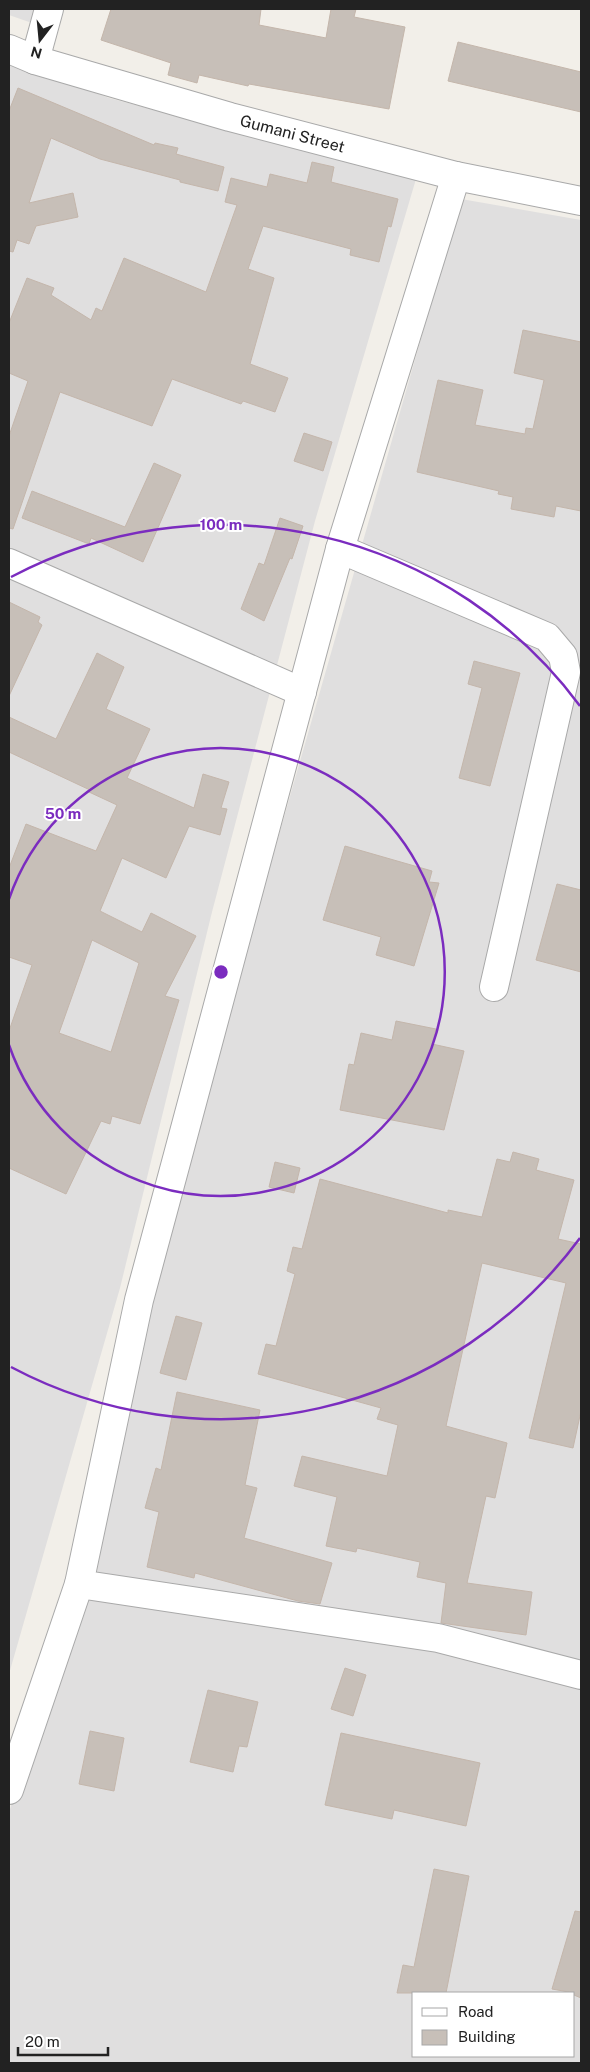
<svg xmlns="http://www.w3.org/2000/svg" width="590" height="2072" font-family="'Public Sans',sans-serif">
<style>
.residential{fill:#e0dfdf;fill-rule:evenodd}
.building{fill:#c7bfb8;stroke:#c4b6ab;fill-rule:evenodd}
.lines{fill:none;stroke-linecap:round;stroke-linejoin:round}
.minor-casing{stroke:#a9a9a9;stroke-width:30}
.minor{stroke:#fff;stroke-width:28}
.ring{fill:none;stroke:#7b2cbf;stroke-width:2.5}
.labels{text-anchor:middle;stroke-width:4;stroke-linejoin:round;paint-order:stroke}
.street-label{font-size:16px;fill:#222;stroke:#fff}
.centre{fill:#7b2cbf;stroke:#fff;stroke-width:2.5}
.ring-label{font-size:15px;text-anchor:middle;font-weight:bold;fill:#7b2cbf;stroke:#fff;stroke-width:4;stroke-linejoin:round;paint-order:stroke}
</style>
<rect width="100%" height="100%" fill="#f2efe9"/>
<g class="residential">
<polygon points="9,9 36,9 32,23 9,15"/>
<polygon points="9,60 109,98 416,179 315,521 212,912 120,1288 9,1674"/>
<path d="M461,199l120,21v1843h-572v-251l71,-215 109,-448zM414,1993h160v63h-160z"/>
</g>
<g class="building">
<polygon points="111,9 261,9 259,25 326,38 331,9 356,9 354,17 405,27 389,109 249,84 248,86 199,75 197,83 168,75 171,63 101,40"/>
<polygon points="458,42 581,72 581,112 448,81"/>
<polygon points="18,88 154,145 155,143 178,148 176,154 224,167 218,191 180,182 180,180 100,159 51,138 29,203 73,193 78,217 36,226 29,244 17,240 13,252 9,251 9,111"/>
<polygon points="312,162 334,167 331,182 398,199 391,227 388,226 379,262 350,255 351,249 263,226 248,269 274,278 250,364 288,378 275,412 243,401 241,404 172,379 152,426 60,392 13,529 9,528 9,436 28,381 9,373 9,323 27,278 54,288 51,295 91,320 96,308 102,311 124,258 206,292 237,205 225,202 231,178 267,187 270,174 307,183"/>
<polygon points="523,330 581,342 581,511 556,506 554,517 511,509 513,497 498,494 499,491 417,472 438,380 483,390 475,425 525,434 526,428 533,429 544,380 514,373"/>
<polygon points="304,433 332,442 323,471 294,461"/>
<polygon points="154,463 181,475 143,562 91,538 89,544 22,518 32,491 125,527"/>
<polygon points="280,518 303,526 292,559 290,558 264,621 241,609 259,563 264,565"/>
<polygon points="9,602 40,617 38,622 42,625 9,696"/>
<path d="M97,653l27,14 -18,42 44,20 -23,49 67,30 9,-34 26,8 -8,26 6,1 -7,26 -31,-9 -23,52 -44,-20 -22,53 42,21 9,-19 45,23 -31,60 14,4 -39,124 -28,-8 -2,8 -9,-3 -35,73 -57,-26v-137l23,-66 -23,-8v-89l17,-44 70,27 21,-46 -28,-13 1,-2 -81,-38v-35l47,22zM92,940l47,23 -28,89 -52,-19z"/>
<polygon points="474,661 520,673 490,786 459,778 482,688 468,684"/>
<polygon points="345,846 432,871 429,882 439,883 414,966 376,955 381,937 323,920"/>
<polygon points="557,884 581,890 581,972 536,960"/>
<polygon points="396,1021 436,1029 432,1044 464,1051 444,1130 340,1110 349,1064 354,1065 361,1033 392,1040"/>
<polygon points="513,1152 539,1159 536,1170 574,1180 558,1239 581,1244 581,1411 573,1448 529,1438 566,1283 482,1263 446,1426 507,1443 495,1498 486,1496 467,1583 532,1592 526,1635 441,1623 446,1583 417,1577 420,1562 357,1548 356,1552 326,1546 337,1497 294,1486 302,1456 387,1476 398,1425 377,1419 381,1408 258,1374 266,1344 276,1346 295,1274 287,1271 293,1247 302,1249 320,1179 448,1213 448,1210 482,1217 497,1159 510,1162"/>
<polygon points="275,1162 300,1168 294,1193 269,1187"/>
<polygon points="176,1316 202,1323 186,1380 160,1373"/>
<polygon points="177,1392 260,1410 245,1485 257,1488 244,1538 332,1563 320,1604 298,1601 195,1573 194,1578 147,1567 159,1512 145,1508 156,1468 161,1470"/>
<polygon points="345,1668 366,1675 353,1716 331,1709"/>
<polygon points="208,1690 258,1702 247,1747 239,1746 233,1772 190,1762"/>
<polygon points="90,1731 124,1738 114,1791 79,1784"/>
<polygon points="341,1733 480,1763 466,1826 394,1810 392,1819 325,1805"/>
<polygon points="434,1869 469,1876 446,1993 397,1993 403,1965 414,1967"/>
<polygon points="575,1911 581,1912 581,1998 574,1995 574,1993 552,1989"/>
</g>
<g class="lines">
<g class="minor-casing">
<g id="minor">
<path id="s1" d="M9,49l26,11 195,57 226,59 125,25"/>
<polyline points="35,60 49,9"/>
<polyline points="340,549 547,637 563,656 566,672 494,987"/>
<polyline points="9,563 302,692"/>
<polyline points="79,1584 438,1638 581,1675"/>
<polyline points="9,1790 79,1584 139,1300 178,1155 340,549 456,176"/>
</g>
</g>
<use href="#minor" class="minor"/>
</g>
<g class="ring">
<path d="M9 899A224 224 0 1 1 9 1045"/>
<path d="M580 1238A447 447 0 0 1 11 1367M11 577A447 447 0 0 1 580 706"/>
</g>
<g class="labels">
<g class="street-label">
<text dy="6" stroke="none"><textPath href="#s1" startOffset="296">Gumani Street</textPath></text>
</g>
</g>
<circle cx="221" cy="972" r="8" class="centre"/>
<g class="ring-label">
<text x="221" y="530">100 m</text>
<text x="63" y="819">50 m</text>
</g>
<rect width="590" height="2072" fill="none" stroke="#222222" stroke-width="20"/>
<rect x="412" y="1992" width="162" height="65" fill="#ffffff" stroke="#a7a7a7"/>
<rect x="422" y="2008" width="25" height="8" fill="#ffffff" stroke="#a7a7a7"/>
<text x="458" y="2017" font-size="15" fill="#222222">Road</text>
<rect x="422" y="2030" width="25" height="15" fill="#c7bfb8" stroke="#a7a7a7"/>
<text x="458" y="2042" font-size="15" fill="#222222">Building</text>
<g transform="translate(40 40) rotate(196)" stroke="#ffffff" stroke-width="4" paint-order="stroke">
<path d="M0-4L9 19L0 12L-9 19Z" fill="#222222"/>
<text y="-8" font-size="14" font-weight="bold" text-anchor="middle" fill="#222222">N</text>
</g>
<path d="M18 2047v8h90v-8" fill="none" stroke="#222222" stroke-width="2.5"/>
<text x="25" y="2047" font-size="15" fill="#222222" stroke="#ffffff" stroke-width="4" paint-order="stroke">20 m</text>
</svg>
